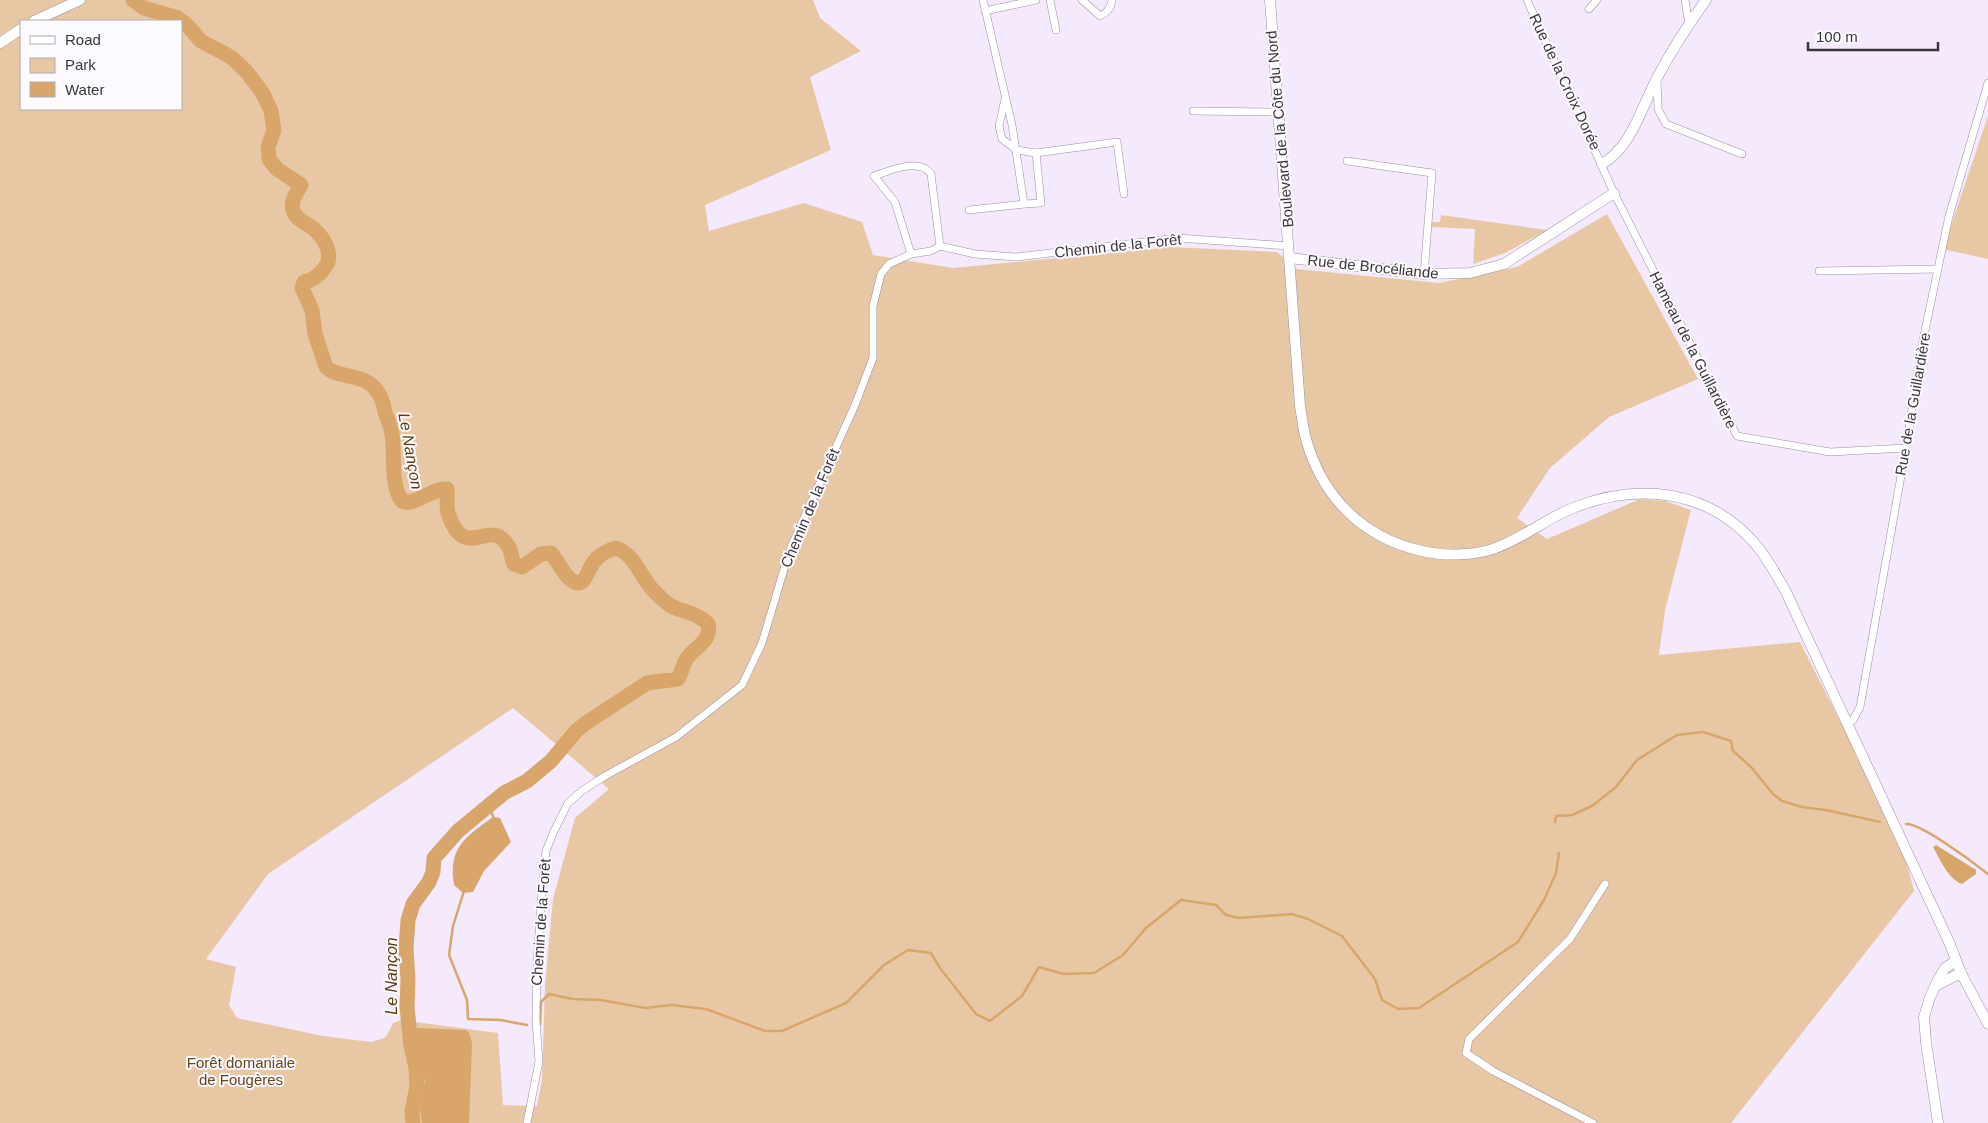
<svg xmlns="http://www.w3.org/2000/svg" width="1988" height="1123" font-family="Arial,sans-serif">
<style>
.green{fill:#e8c8a4;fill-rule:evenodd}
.water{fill:#d8a66b}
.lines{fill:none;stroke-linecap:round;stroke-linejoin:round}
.stream{stroke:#d8a66b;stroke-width:2.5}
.river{stroke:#d8a66b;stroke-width:15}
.street-casing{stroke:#998fa1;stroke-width:8}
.secondary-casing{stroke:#998fa1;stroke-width:11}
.primary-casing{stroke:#998fa1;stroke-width:11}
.street{stroke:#fff;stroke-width:7}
.secondary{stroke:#fff;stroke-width:10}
.primary{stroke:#fff;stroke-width:10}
.labels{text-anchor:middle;stroke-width:4;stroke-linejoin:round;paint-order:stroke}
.street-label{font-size:15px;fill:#3a363d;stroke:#fcfafe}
.park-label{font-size:15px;fill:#684619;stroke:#fcfafe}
.water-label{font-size:16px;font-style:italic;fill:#5e3d0d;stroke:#fcfafe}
</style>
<rect width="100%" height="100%" fill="#f4e9fd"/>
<g class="green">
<path d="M0,0h813l7,18 41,33 -51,26 21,73 -126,55 4,26 95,-28 58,19 11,33 80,13 218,-21 106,5 19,17 143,14 78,-16 90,-53 91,165 -89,38 -59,51 -33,50 30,21 93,-40 25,2 26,9 -26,100 -6,45 141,-13 47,93 48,83 19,73 -183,232h-1731zM21,21h160v88h-160zM513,708l96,81 -34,29 -22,81 -8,87 -3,94 -5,26 -34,-1 -5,-72 -97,-13 -8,3 -7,14 -15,5 -48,-6 -86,-18 -8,-13 7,-38 -30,-8 62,-85z"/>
<polygon points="1988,116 1988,259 1943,249"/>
<polygon points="1441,215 1547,230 1505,253 1473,264 1475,229 1431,227 1432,222 1440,222"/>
</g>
<g class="water">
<path d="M493,817l7,1 11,24 -27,29 -11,21 -10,1 -9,-8c-6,-37 11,-48 39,-68z"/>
<path d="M1936,845l40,25v4l-14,10c-14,-5 -22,-25 -29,-37z"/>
<polygon points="417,1028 466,1030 470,1034 472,1044 469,1123 422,1123 420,1109 425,1082 416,1035"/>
</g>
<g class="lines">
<g class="stream">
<polyline points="489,806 494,819"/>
<polyline points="1555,822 1556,816 1572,815 1592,806 1616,787 1637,760 1677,735 1703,732 1731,741 1733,751 1751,767 1773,794 1782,801 1802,807 1826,810 1880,822"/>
<path d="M1906,824c15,-1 68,39 82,50"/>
<polyline points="464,891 453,926 449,955 467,1000 468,1019 500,1020 527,1025"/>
<polyline points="540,1024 541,1002 549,994 573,999 601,1000 645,1008 672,1005 706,1009 765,1031 782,1031 846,1003 884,965 908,950 931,953 940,968 976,1014 990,1021 1022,996 1039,967 1064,974 1094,973 1123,955 1146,928 1181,900 1216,905 1226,915 1239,918 1292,914 1308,919 1342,936 1375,979 1382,1000 1398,1009 1419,1008 1518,942 1544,900 1556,873 1559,853"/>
</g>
<path class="river" d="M133,0l11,8 34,10 10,8 13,15 30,16 15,14 16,21 9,19 3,19 -6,17 1,12 8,10 24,16c-4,7 -11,17 -8,25 3,11 15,13 22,20 10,9 19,26 10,37 -5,8 -12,13 -21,15l-2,6 10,22 3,24 11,33c12,12 38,5 51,24 6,7 6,13 8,21 2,7 6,14 7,22 3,20 -2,51 10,67 12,6 30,-13 45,-12 1,8 -1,16 1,24 17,52 42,2 60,33 4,5 3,12 6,18l8,3 19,-13 10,-1c6,7 10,16 16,23 17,18 19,-3 26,-13 5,-7 14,-13 23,-15 20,7 25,31 39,44 5,5 11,12 18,15 12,5 26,7 35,17 4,17 -12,22 -20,33 -5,6 -6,15 -10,22l-31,4 -61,40 -10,8 -25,30 -24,20 -23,12 -46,38 -24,27 -1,14 -4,10 -16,22 -5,16 -2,29 2,31 -1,27 4,39 5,22 1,18 -5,25 1,12"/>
<g class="street-casing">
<g id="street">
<polyline points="1050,0 1056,30"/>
<path d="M1082,0l18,16c7,-3 11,-8 12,-16"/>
<polyline points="1527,0 1614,193 1737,436 1830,452 1906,448"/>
<polyline points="1685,0 1689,24"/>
<polyline points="1589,9 1597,0"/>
<polyline points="985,11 1036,0"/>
<polyline points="1657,80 1658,109 1666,124 1742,154"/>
<polyline points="1005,99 999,126 1002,139 1017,150 1036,153 1117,142 1124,194"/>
<polyline points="1193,111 1278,112"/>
<polyline points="1347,161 1432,173 1424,274"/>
<polyline points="1024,204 1041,203 1036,153"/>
<polyline points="969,210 1024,204 1012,125 983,0"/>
<path d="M911,254l-16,-52 -21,-26c15,-5 45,-19 57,-2l9,72"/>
<polyline points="1819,271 1938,269"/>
<polyline points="1847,724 1853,720 1860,707 1906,448 1922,345 1949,216 1988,83"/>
<polyline points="527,1123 539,1061 536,1021 537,963 543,877 546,851 554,831 568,803 583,790 605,776 676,737 742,685 762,643 790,549 855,405 873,358 873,306 881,274 889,264 911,254 931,251 940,246 975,254 1016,257 1178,238 1289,246"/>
<polyline points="1593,1123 1493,1071 1466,1053 1469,1039 1570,939 1605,884"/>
</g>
</g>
<g class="secondary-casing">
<g id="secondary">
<path d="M1270,0l30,406c2,11 3,23 6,33 16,58 57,99 116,112 21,5 49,5 71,-2 29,-10 52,-30 80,-41 64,-26 136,-19 183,37 12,14 21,31 30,47l163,350 12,31 27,51"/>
<path d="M1602,164c30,-17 40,-58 55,-86 14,-27 31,-53 49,-78"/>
<polyline points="1290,258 1424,274 1470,273 1504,264 1614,193"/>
<polyline points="1937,985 1961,973"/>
<polyline points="1938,1123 1926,1042 1924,1017 1930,997 1939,978 1945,968 1956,961"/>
</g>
</g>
<g class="primary-casing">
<g id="primary">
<polyline points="34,21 80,0"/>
<polyline points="0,43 21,29"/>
</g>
</g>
<use href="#street" class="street"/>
<use href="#secondary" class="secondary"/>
<use href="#primary" class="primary"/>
</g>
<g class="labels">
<g class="street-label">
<text transform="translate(1565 82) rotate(65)" y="5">Rue de la Croix Dorée</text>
<text transform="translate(1280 129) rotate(-95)" y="5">Boulevard de la Côte du Nord</text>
<text transform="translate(1118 246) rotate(-6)" y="5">Chemin de la Forêt</text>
<text transform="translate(1373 267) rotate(6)" y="5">Rue de Brocéliande</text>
<text transform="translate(1693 350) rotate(63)" y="5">Hameau de la Guillardière</text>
<text transform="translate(1913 404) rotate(-80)" y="5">Rue de la Guillardière</text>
<text transform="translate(810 508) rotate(-67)" y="5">Chemin de la Forêt</text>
<text transform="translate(541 922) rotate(-86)" y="5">Chemin de la Forêt</text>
</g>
<g class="park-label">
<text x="241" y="1068">Forêt domaniale<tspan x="241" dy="17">de Fougères</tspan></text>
</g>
<g class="water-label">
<text transform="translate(411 451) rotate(80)" y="6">Le Nançon</text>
<text transform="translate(391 976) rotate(-90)" y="6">Le Nançon</text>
</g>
</g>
<rect x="20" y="20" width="162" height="90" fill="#fcfafe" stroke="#aeacb1"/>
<rect x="30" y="36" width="25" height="8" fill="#ffffff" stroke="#aeacb1"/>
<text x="65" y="45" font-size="15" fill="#3a363d">Road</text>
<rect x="30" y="58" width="25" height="15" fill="#e8c8a4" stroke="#aeacb1"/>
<text x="65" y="70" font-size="15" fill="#3a363d">Park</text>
<rect x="30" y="82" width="25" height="15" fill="#d8a66b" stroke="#aeacb1"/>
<text x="65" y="95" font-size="15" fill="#3a363d">Water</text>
<path d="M1808 42v8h130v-8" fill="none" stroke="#3a363d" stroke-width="2.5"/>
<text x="1816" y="42" font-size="15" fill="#3a363d" stroke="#fcfafe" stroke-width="4" paint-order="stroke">100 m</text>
</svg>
